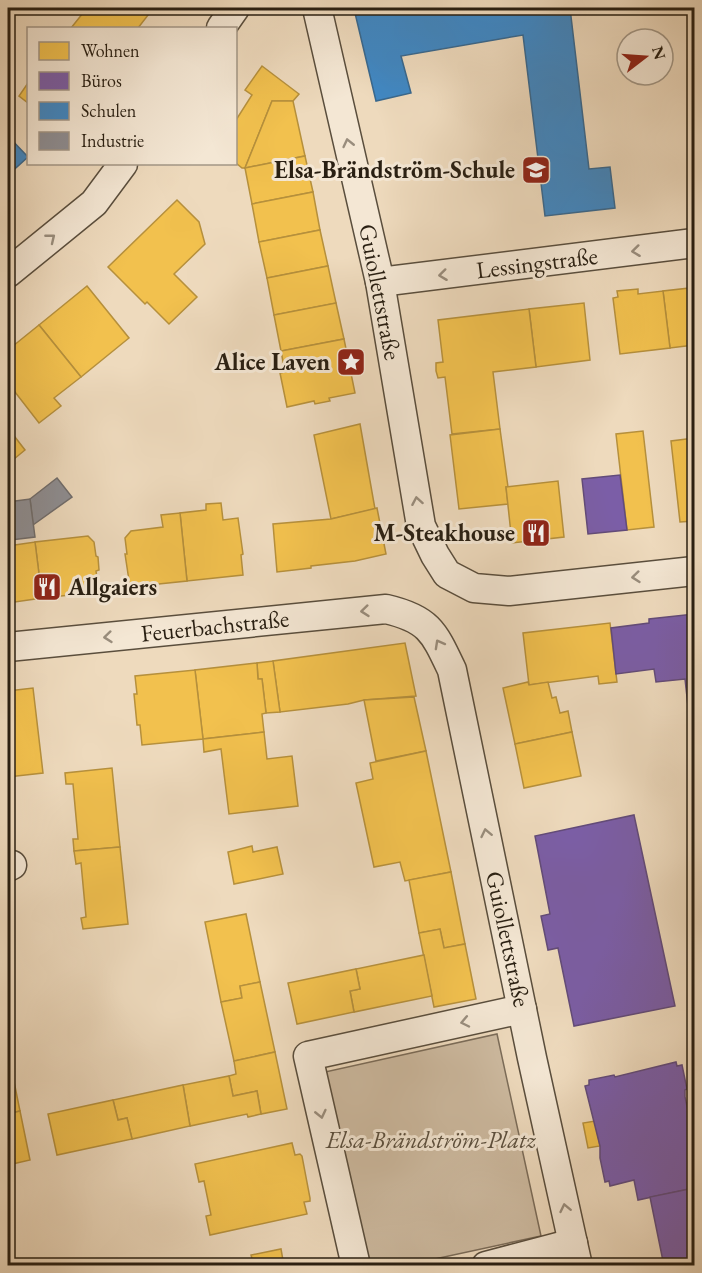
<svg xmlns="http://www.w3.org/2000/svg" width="702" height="1273" font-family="'EB Garamond',serif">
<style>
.green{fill:#cdbaa0;stroke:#7b6c59;stroke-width:1.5}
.homes{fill:#f2c14e;stroke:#b6903c;stroke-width:1.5}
.offices{fill:#7b5ea7;stroke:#624b7a;stroke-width:1.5}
.schools{fill:#3f88c5;stroke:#38688f;stroke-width:1.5}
.industry{fill:#8d8d92;stroke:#6f6c6c;stroke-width:1.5}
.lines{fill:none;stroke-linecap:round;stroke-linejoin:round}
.minor-casing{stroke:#5a4e3d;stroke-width:31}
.minor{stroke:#f4e7d4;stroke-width:28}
.oneway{stroke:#998d7d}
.labels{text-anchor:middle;stroke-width:6;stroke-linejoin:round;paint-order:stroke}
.poi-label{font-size:24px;font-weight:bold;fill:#291f12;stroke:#f4e7d4;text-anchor:end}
.street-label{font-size:24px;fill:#291f12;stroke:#f4e7d4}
.park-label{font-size:24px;font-style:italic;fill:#5a4e3d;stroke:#f4e7d4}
</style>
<rect width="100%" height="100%" fill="#eedabd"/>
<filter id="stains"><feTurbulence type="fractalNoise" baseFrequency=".00333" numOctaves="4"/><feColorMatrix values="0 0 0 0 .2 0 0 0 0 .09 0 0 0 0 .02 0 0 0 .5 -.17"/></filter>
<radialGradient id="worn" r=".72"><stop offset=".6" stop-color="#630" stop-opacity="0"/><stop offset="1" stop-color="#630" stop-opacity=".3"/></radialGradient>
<polygon class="green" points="497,1034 541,1236 407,1265 369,1265 325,1072"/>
<g class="homes">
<polygon points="87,8 149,8 152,10 138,28 71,28"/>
<polygon points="262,66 299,94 293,101 272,101 245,168 242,168 236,163 236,120 252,95 245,90"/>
<polygon points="28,83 28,103 19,96"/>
<polygon points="272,101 293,101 305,156 245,168"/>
<polygon points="305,156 313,192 252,204 245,168"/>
<polygon points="313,192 320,230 259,242 252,204"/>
<polygon points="177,200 199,222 205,244 174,274 197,297 169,324 147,302 145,304 108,267"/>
<polygon points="320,230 328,266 267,278 259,242"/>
<polygon points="328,266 336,303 274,315 267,278"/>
<polygon points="694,282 694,345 670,348 663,291 689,288 689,283"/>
<polygon points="87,286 129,338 81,377 39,325"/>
<polygon points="638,289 638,294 663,291 670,348 620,354 613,298 618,297 617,291"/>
<polygon points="336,303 344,339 281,351 274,315"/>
<polygon points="584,303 590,360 536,367 529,309"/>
<polygon points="529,309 536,367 493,372 500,429 452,434 445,377 438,378 436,371 436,363 443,362 438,320"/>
<polygon points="39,325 81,377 54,398 61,406 39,423 8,383 8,350"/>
<polygon points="344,339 355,393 329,398 330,401 315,404 314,401 287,407 280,373 285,372 281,351"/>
<polygon points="360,424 375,509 331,519 314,435"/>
<polygon points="8,428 25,450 8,464"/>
<polygon points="500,429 508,487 506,487 508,504 459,509 450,435"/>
<polygon points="643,431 654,527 627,530 616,434"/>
<polygon points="694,438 694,521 680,522 671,441"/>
<polygon points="558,481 564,537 512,543 506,487"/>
<polygon points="221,503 223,520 238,518 243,554 241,555 243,575 187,581 180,513 206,510 206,504"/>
<polygon points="377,508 386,554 355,561 311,566 311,568 277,572 273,524 331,519"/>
<polygon points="180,513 187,581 130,587 125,554 127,554 125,538 131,531 163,527 161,515"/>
<polygon points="88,536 94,542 96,556 98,557 99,570 96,571 99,592 42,598 35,542"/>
<polygon points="35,542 42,598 8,603 8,546"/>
<polygon points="610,623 617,682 599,684 598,676 529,685 523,633"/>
<polygon points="405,643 416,696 364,700 348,704 280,712 273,661"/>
<polygon points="273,661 280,712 266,713 262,679 258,679 257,663"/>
<polygon points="257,663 258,679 262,679 266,713 262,714 264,732 203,739 195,670"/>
<polygon points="195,670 203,739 142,745 140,725 137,725 134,694 137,694 135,676"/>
<polygon points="528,682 529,685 548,682 552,698 556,697 560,713 568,711 572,732 515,744 503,688"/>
<polygon points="33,688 43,773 8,777 8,691"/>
<polygon points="414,697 426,751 376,761 364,700"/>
<polygon points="264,732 267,759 292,756 298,806 229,814 221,749 204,752 203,739"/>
<polygon points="572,732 581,776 524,788 515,744"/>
<polygon points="426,751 451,872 405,881 400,862 374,867 356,783 373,779 370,763"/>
<polygon points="112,768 120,847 74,851 73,839 78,839 73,784 66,784 65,773"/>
<polygon points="252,846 253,852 277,847 283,874 234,884 228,852"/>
<polygon points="120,847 128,924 83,929 81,918 86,917 81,863 76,864 74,851"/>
<polygon points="451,872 465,944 444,948 440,929 419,933 409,880"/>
<polygon points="694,912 694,947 690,923 692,922 690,913"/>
<polygon points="246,914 260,982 240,986 242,998 221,1002 205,922"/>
<polygon points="440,929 444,948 465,944 476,999 434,1007 419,933"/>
<polygon points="424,955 432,996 354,1012 350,991 360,989 356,969"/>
<polygon points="356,969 360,989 350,991 354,1012 297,1024 288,983"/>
<polygon points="260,982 275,1052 234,1061 221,1002 242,998 240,986"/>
<polygon points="8,1052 20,1111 8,1114"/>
<polygon points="275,1052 287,1109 261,1114 257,1091 233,1096 229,1076 236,1074 234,1061"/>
<polygon points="229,1076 233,1096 257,1091 261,1114 248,1117 247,1114 190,1126 183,1085"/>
<polygon points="183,1085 190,1126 132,1139 127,1118 118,1120 113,1100"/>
<polygon points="113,1100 118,1120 127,1118 132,1139 57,1155 48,1114"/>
<polygon points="20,1111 30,1160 8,1165 8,1114"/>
<polygon points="595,1121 600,1146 588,1148 583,1123"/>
<polygon points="292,1143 295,1155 300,1154 302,1156 310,1198 310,1201 304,1202 307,1214 210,1235 206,1216 211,1215 204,1181 199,1182 195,1164"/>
<polygon points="281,1249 284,1266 256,1266 255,1262 253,1262 251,1255"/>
</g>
<g class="offices">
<polygon points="620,475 627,530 588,534 582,479"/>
<polygon points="694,614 694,714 689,715 685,679 656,682 654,669 616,674 611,628 649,623 649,619"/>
<polygon points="634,815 675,1006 574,1026 558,948 548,950 541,916 550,914 535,836"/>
<polygon points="676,1062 677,1066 682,1065 687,1089 685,1090 685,1097 694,1138 694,1188 638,1200 634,1180 610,1186 609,1181 605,1182 600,1158 600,1146 585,1086 589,1085 589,1080 614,1075 615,1077"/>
<polygon points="694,1188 694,1266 664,1266 650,1197"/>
</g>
<g class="schools">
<polygon points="387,8 570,8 589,169 610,167 615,208 545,216 523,35 401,56 411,93 376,101 355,13"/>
<polygon points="8,136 28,157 8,175"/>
</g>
<g class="industry">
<polygon points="57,478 72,497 33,525 30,499"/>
<polygon points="30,499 35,537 11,540 8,502"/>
</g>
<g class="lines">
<g class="minor-casing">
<g id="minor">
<polyline points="317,8 380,282 421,526 435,555 447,574 474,588 509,591 694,571"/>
<polyline points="221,28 235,8"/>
<polyline points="8,273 94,203 123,164"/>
<polyline points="380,282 694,243"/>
<path d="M8,647l378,-38c43,10 48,23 66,61l80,388 46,208"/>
<polyline points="8,867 12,865"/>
<polyline points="356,1266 308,1056 522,1009"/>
<polyline points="486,1266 573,1243"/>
</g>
</g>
<use href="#minor" class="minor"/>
</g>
<defs><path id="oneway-chevron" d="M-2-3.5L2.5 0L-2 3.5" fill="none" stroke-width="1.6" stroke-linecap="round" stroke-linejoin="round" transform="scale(1.5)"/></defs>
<g class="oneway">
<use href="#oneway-chevron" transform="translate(348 143) rotate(-103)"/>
<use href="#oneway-chevron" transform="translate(51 238) rotate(-39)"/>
<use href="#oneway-chevron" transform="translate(636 251) rotate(173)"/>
<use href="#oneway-chevron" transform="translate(443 275) rotate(173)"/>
<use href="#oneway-chevron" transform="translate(417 501) rotate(-100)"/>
<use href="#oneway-chevron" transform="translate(636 577) rotate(174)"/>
<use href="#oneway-chevron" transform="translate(365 611) rotate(174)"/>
<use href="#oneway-chevron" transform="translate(108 637) rotate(174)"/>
<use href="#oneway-chevron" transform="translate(439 644) rotate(-119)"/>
<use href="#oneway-chevron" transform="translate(486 833) rotate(-102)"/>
<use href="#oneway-chevron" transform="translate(465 1022) rotate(168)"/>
<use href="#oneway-chevron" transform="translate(321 1114) rotate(77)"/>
<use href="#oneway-chevron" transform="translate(565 1208) rotate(-102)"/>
</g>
<defs>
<g id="school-square" transform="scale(1.5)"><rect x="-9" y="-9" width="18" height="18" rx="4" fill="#8f2418" stroke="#f4e7d4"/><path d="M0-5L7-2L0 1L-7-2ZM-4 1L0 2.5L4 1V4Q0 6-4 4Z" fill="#fff"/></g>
<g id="sight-square" transform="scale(1.5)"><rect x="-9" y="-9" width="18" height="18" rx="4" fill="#8f2418" stroke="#f4e7d4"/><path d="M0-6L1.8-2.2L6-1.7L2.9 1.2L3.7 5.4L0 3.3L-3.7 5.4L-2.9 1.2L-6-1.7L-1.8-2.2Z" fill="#fff"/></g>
<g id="restaurant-square" transform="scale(1.5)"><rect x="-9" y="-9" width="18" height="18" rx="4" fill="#8f2418" stroke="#f4e7d4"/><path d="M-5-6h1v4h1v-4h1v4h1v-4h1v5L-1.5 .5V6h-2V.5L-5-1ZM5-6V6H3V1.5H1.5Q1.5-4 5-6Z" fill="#fff"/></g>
</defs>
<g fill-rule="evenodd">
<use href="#school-square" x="536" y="170"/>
<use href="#sight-square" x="351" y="362"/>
<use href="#restaurant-square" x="536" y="533"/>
<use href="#restaurant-square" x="47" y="587"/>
</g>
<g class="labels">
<g class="poi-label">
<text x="515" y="178">Elsa-Brändström-Schule</text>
<text x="330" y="370">Alice Laven</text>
<text x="515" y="541">M-Steakhouse</text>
<text x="68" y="595" text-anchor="start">Allgaiers</text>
</g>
<g class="street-label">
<text transform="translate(537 263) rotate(-7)" y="8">Lessingstraße</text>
<text transform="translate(380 292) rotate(79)" y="8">Guiollettstraße</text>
<text transform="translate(215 626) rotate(-6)" y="8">Feuerbachstraße</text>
<text transform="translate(508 939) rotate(78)" y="8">Guiollettstraße</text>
</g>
<g class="park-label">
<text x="431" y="1148">Elsa-Brändström-Platz</text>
</g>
</g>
<rect width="702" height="1273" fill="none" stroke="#eedabd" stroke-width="30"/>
<rect x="9" y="9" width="684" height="1255" fill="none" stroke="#291f12" stroke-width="3"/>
<rect x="15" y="15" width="672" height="1243" fill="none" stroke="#291f12" stroke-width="1.5"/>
<rect x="27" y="27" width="210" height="138" fill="#f4e7d4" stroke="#a39786" stroke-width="1.5"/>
<rect x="39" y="42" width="30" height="18" fill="#f2c14e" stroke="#a39786" stroke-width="1.5"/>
<text x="81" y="57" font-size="18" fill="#291f12">Wohnen</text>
<rect x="39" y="72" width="30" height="18" fill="#7b5ea7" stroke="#a39786" stroke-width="1.5"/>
<text x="81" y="87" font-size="18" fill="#291f12">Büros</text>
<rect x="39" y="102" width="30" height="18" fill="#3f88c5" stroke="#a39786" stroke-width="1.5"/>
<text x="81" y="117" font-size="18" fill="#291f12">Schulen</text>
<rect x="39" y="132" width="30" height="18" fill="#8d8d92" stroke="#a39786" stroke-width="1.5"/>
<text x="81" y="147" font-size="18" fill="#291f12">Industrie</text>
<g transform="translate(645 57) rotate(73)"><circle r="28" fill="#f4e7d4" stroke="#a39786" stroke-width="1.5"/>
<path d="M0-4.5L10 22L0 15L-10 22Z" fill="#8f2418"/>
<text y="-9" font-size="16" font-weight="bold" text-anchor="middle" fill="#291f12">N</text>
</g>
<rect width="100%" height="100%" filter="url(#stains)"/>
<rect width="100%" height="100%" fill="url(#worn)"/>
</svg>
